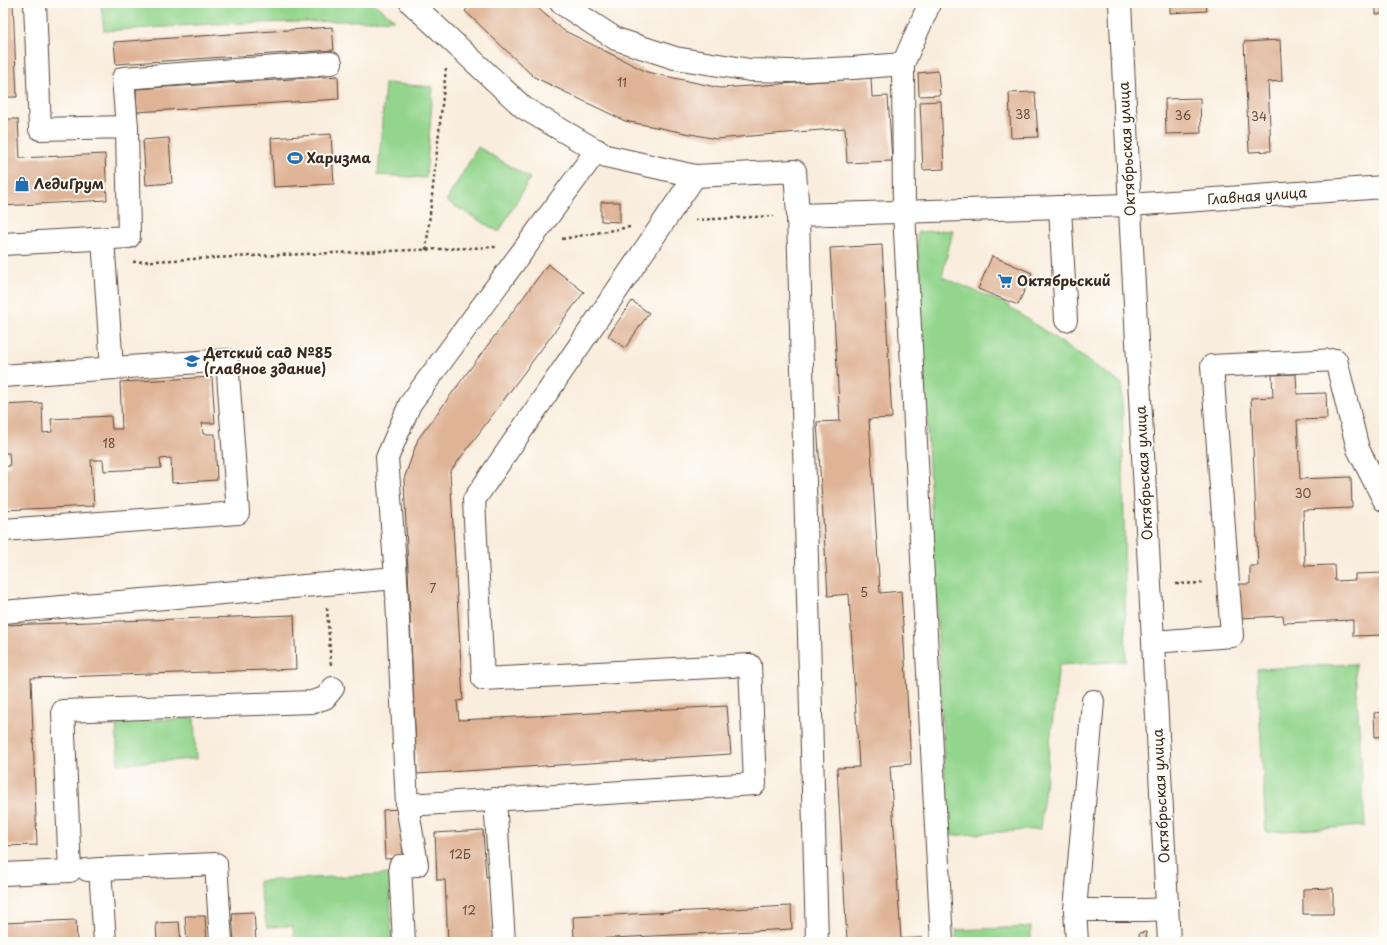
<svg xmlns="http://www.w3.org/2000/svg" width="1387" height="945" font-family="'Playpen Sans',sans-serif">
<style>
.green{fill:#93d58d;stroke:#678056}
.building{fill:#dfb395}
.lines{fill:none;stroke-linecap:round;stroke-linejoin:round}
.minor-casing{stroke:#58473b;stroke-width:24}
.path{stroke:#58473b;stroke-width:2.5;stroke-dasharray:3 3;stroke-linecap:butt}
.minor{stroke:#fff;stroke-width:22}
.labels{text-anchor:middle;stroke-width:4;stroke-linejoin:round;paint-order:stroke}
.number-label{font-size:12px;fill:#644c3c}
.street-label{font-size:14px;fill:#3b2a1e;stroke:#fdfcf7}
.poi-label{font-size:14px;font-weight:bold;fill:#3b2a1e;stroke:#fdfcf7;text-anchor:start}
</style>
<rect width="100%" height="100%" fill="#fdfcf7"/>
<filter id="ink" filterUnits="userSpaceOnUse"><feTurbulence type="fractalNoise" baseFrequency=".025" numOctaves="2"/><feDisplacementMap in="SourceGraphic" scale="8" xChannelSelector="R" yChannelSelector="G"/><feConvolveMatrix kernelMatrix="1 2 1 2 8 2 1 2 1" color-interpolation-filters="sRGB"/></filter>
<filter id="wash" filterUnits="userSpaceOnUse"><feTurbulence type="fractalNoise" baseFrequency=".012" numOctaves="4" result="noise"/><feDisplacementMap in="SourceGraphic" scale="16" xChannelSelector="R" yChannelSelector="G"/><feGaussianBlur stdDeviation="0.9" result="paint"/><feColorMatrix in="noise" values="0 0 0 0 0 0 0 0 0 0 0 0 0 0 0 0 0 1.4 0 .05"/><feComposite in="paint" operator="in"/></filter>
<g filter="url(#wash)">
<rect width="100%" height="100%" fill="#f9eddd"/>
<g class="green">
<polygon points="101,3 373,3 395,20 211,24 104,31"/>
<polygon points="385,83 433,87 426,178 378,175"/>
<polygon points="478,147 530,178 499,232 446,201"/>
<polygon points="953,230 942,277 1004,303 1122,384 1126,661 1059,665 1040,829 948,836 917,232"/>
<polygon points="1355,664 1365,826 1266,832 1257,669"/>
<polygon points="194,718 196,759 118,764 116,722"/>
<polygon points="389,874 392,942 294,942 293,926 267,927 258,881"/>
<polygon points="1031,927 1031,942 957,942 956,930"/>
</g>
<g id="blocks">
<g class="building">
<polygon points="3,3 13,3 17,97 3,97"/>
<polygon points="472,3 532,3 563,30 647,72 720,88 871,78 872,97 888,96 892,161 847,163 845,128 716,139 625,121 534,77 465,11"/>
<polygon points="1170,3 1206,3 1207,11 1170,13"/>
<rect x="1376" y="3" width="8" height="11"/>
<polygon points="332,27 334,50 116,64 114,42"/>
<polygon points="1280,40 1282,81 1268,82 1271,151 1249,152 1244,42"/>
<polygon points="938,71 940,95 919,96 918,73"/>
<polygon points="338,76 339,99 137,112 136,89"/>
<polygon points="1035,92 1038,137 1011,138 1009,93"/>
<polygon points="1200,98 1201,133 1166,134 1165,99"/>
<polygon points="941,101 944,169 923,170 920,102"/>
<polygon points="3,119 18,119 20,158 105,154 107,200 3,206"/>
<polygon points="331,134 334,184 274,187 271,138"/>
<polygon points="169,138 172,183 146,185 143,140"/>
<polygon points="601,202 620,202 620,222 601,221"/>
<polygon points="882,245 892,418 869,419 880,593 901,591 911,764 890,766 901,939 922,938 923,942 869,942 869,940 847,941 837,768 859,767 849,594 828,596 817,422 840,421 830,248"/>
<polygon points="992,256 1032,273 1018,305 978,289"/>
<polygon points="548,264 584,292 450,472 463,700 457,701 459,720 727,706 731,754 417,774 404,479 418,439"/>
<polygon points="632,301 649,313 625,348 608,336"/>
<polygon points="1296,374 1297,394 1326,393 1327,419 1297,420 1300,479 1351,477 1352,508 1303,510 1305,566 1334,565 1335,581 1355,580 1355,574 1384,573 1384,635 1353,636 1353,620 1284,623 1283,616 1240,618 1239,584 1250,584 1250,566 1258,566 1251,398 1273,397 1272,375"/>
<polygon points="212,377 215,423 202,423 203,434 215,434 217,480 172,483 171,458 160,459 161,468 104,471 103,460 91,460 94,506 3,510 3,467 10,466 9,453 3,453 3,405 42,403 43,433 52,432 51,419 111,416 112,429 122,429 120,382"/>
<polygon points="294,615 296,669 31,678 37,845 3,846 3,625"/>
<polygon points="1384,712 1384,736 1375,737 1374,713"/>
<polygon points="401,809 403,858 385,859 383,810"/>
<polygon points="483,830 486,877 489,877 493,942 448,942 445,880 437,880 435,833"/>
<polygon points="1333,888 1333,914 1303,914 1303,889"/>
<polygon points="791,906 792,929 574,940 573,917"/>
<polygon points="254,912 256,942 234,942 232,913"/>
<polygon points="185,916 205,916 207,942 187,942"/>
<polygon points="76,920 77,942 3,942 3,923"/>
<polygon points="179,922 181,942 157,942 156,923"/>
<polygon points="1146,932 1147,941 1140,942 1139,933"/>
</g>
</g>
</g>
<g filter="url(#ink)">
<use href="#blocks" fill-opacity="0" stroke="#58473b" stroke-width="1"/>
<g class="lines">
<g class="minor-casing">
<g id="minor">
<polyline points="411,3 524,108 606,156 695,176 795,171 798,215 817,942"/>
<polyline points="561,3 616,39 675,58 750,70 792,71 853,68 903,64"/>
<polyline points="928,3 928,7 903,64 904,212 942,942"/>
<polyline points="1120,3 1131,229 1169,942"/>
<polyline points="127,127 123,78 331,63"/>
<polyline points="1060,207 1066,320"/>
<polyline points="798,215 1129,205 1384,187"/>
<polyline points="103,239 112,368"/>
<polyline points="3,244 129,237 127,127 40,129 35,3"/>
<polyline points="3,376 227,360 238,513 3,530"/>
<polyline points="3,612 396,578"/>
<polyline points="1153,642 1232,636 1212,366 1336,360 1358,449 1384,500"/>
<polyline points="495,799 504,942"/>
<polyline points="407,805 755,784 750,665 483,679 474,500 695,176"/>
<polyline points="100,869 216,864 221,942"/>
<polyline points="87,870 100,869 105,942"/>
<polyline points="3,874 70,871 63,711 312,702 325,698 333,688"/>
<polyline points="1075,910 1146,910 1167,909"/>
<polyline points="404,942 400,866 417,865 407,805 396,578 387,458 410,404 597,150"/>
<polyline points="1077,942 1075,910 1093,701"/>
</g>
</g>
<g class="path">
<polyline points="695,220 774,216"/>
<polyline points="562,239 630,227"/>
<polyline points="426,250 446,69"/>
<polyline points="133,262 252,256 496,247"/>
<polyline points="1176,584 1204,583"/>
<polyline points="327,608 331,665"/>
</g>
<use href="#minor" class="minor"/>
</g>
</g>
<defs>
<g id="stadium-bare" transform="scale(1.2)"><path d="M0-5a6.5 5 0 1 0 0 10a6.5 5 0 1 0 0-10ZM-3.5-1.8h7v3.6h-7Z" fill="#1f6fb2" stroke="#fdfcf7" stroke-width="2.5" paint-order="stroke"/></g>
<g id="shop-bare" transform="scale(1.2)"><path d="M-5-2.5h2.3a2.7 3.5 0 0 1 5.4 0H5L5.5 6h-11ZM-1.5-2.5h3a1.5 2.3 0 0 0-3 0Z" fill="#1f6fb2" stroke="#fdfcf7" stroke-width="2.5" paint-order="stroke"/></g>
<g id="supermarket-bare" transform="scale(1.2)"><path d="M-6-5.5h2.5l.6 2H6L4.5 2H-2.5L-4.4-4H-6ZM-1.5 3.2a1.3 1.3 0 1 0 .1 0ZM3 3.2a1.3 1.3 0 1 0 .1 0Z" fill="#1f6fb2" stroke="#fdfcf7" stroke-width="2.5" paint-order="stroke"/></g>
<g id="school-bare" transform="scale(1.2)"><path d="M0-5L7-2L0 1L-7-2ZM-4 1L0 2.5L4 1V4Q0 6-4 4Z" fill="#1f6fb2" stroke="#fdfcf7" stroke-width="2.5" paint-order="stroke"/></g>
</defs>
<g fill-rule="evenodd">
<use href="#stadium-bare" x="295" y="158"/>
<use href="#shop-bare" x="22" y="184"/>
<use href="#supermarket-bare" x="1005" y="281"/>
<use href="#school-bare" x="192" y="361"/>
</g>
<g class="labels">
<g class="number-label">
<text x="622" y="87">11</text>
<text x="1023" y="119">38</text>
<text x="1183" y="120">36</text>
<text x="1259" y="121">34</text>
<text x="109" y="448">18</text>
<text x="1303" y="498">30</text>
<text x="433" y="593">7</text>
<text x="864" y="597">5</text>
<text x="460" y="859">12Б</text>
<text x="469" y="915">12</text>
</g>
<g class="street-label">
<text transform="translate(1127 149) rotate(-93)" y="5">Октябрьская улица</text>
<text transform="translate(1257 196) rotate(-4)" y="5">Главная улица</text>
<text transform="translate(1144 473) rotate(-93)" y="5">Октябрьская улица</text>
<text transform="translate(1161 796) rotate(-93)" y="5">Октябрьская улица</text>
</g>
<g class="poi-label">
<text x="307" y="163">Харизма</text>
<text x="34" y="189">ЛедиГрум</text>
<text x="1017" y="286">Октябрьский</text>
<text x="204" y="358">Детский сад №85<tspan x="204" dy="16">(главное здание)</tspan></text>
</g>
</g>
<rect width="1387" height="945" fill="none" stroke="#fdfcf7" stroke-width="16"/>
</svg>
